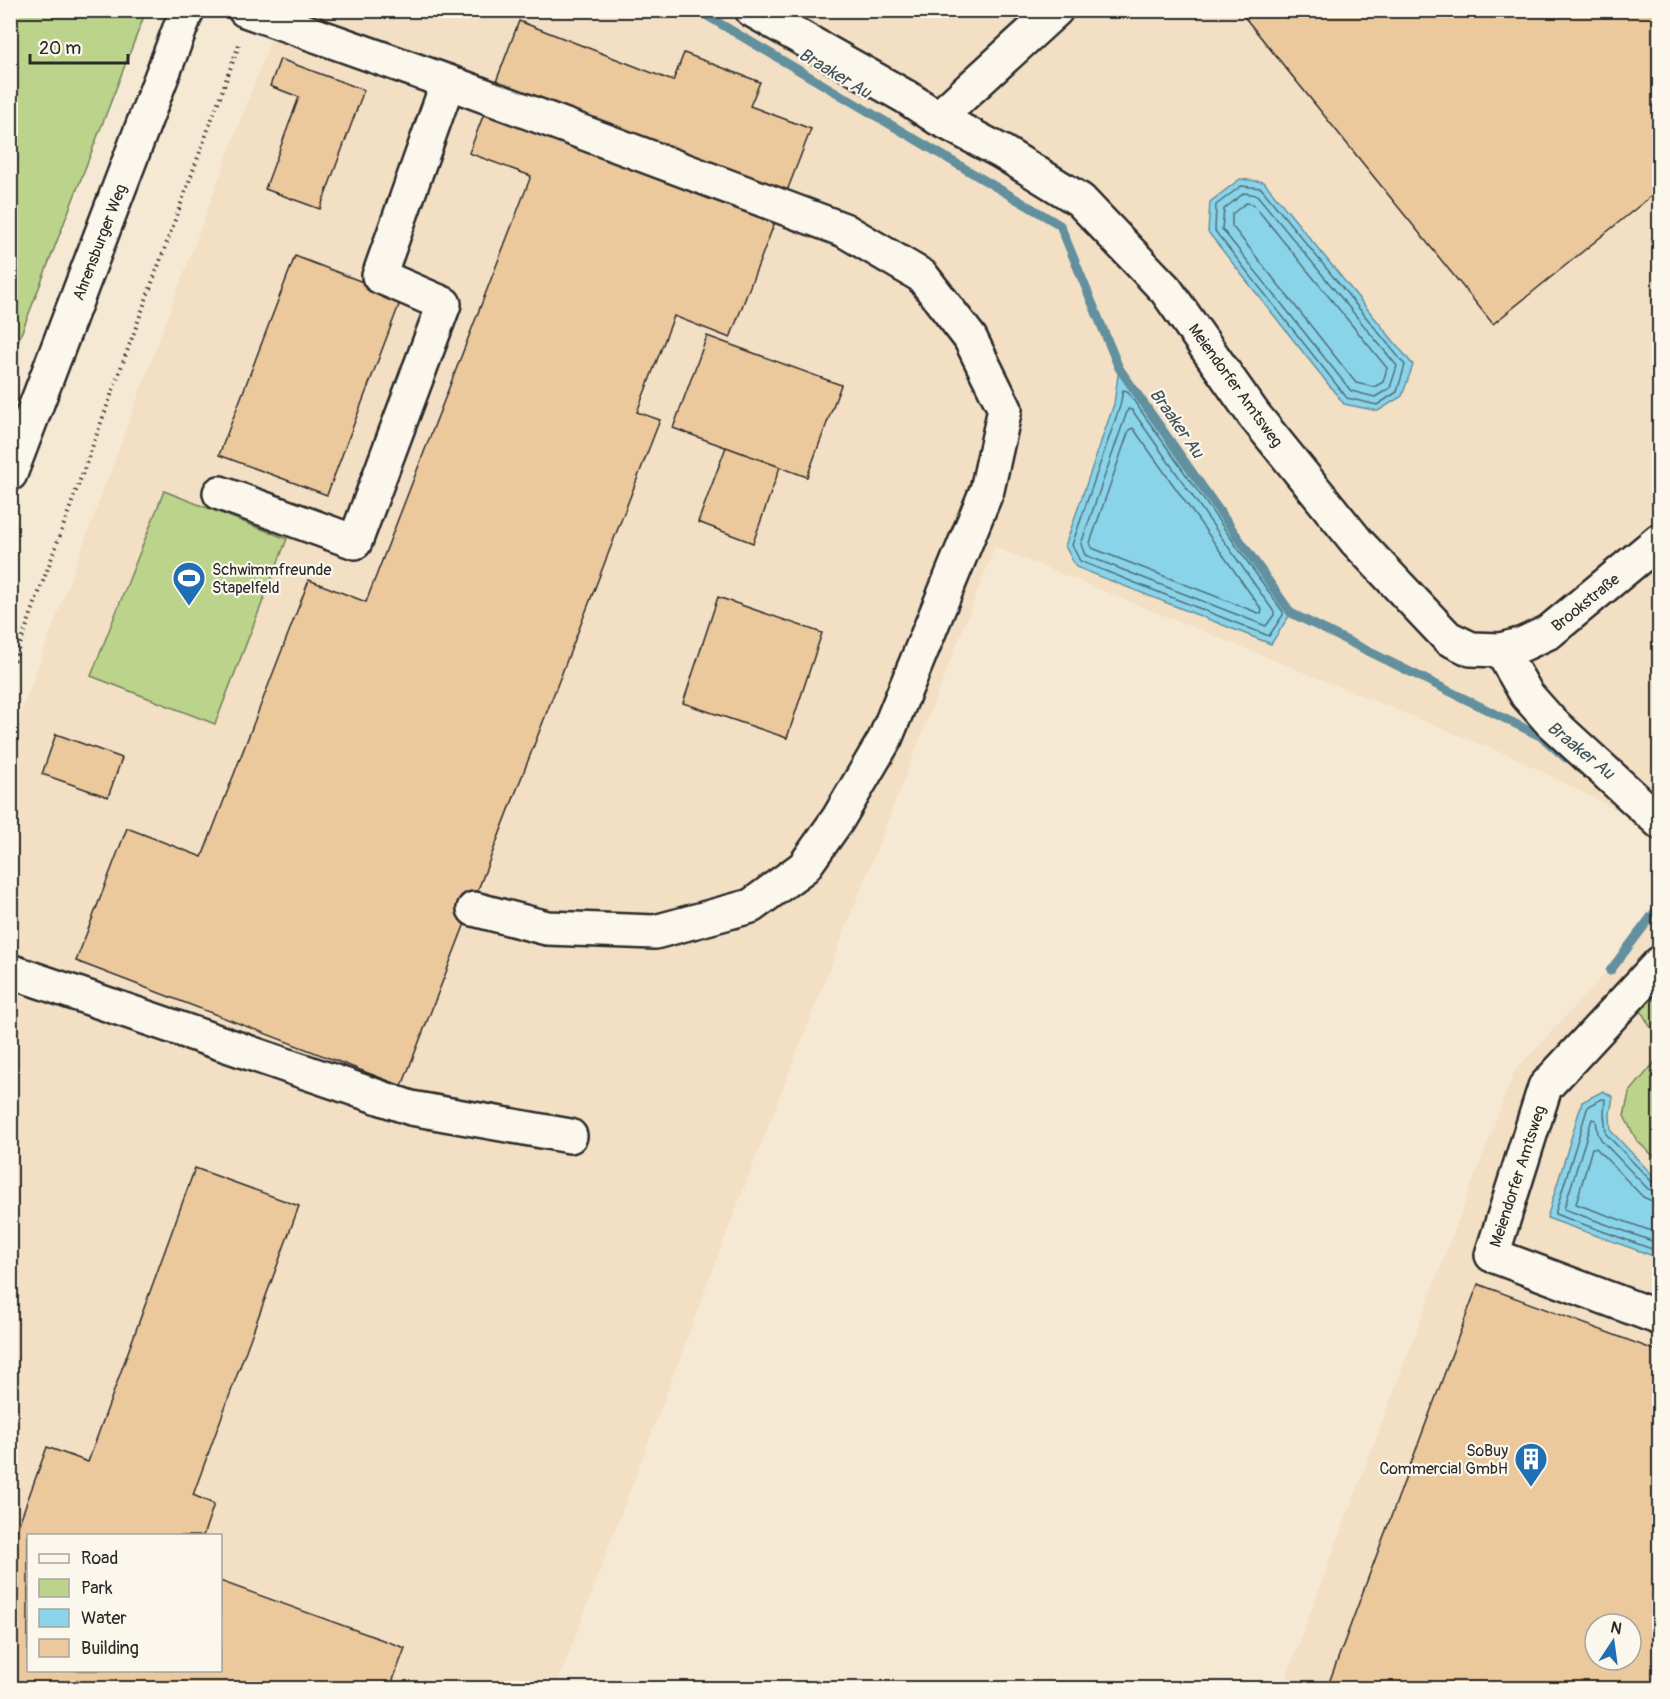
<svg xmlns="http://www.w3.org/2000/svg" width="1670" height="1699" font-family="Pangolin,sans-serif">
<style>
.built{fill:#f3dfc4;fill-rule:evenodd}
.green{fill:#bbd38a;stroke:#737f5a;stroke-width:1.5}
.water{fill:#8ad4ea;stroke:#64909e;stroke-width:1.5}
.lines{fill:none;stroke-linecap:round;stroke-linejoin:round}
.shore{stroke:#516f77;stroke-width:1.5}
.stream{stroke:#64909e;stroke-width:9}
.building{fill:#ecc89d;stroke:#2b2b2b;stroke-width:1.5;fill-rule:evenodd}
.minor-casing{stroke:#2b2b2b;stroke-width:38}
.path{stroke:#2b2b2b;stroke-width:4;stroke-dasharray:1.5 4.5;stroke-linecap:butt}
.minor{stroke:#fbf7ec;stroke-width:33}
.labels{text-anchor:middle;stroke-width:4.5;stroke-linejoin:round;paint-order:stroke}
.street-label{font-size:16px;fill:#2b2b2b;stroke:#fbf7ec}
.poi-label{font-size:16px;fill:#2b2b2b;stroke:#fbf7ec;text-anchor:start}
.water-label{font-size:18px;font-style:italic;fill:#43555b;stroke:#fbf7ec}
</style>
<rect width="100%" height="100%" fill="#f6e9d4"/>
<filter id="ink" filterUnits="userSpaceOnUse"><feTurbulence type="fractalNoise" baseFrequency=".0167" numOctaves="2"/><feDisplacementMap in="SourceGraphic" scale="12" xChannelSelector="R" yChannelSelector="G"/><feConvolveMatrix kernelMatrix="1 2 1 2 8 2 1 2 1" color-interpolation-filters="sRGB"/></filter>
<g filter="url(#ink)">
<g class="built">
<path d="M281,11h1378v838l-40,-38 -102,-52 -522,-212 -260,664 -179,477h-545l-1,-946zM28,1536h192v134h-192z"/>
<path d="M1659,915v773h-377l232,-616zM1595,1624h36v36h-36z"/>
</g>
<g class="green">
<polygon points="10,11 146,11 11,360 10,360"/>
<polygon points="164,491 287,539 215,724 91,676"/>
<polygon points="1659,989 1659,1034 1651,1028 1641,1011"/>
<polygon points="1659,1057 1659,1161 1637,1141 1624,1116 1629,1093"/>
</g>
<g class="water">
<polygon points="1240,179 1264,182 1413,365 1402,396 1378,411 1344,404 1208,232 1210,202"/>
<polygon points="1119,368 1291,613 1271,644 1076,567 1065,546 1114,404"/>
<polygon points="1603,1091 1613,1097 1610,1114 1611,1131 1659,1182 1659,1258 1547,1218 1582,1102"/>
</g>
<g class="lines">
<g class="shore">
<polygon points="1241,186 1261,188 1405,365 1397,392 1377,405 1347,398 1215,231 1216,205"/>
<polygon points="1244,193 1257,195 1397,366 1390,388 1375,397 1351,391 1222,229 1224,209"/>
<polygon points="1246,203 1253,204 1387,368 1383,382 1374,387 1356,383 1232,226 1232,214"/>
<polygon points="1123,390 1127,391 1283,612 1283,615 1269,636 1080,561 1072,545 1120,406"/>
<polygon points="1128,409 1132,410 1274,612 1274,615 1266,626 1085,555 1081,544"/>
<polygon points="1133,428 1262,610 1261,614 1092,548 1090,543 1129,430"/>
<polyline points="1660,1185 1653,1183 1606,1134 1604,1114 1605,1099 1602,1099 1588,1106 1555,1214 1660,1252"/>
<polyline points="1660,1193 1648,1189 1602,1141 1598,1134 1596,1120 1592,1119 1564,1209 1660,1244"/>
<polyline points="1660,1202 1652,1201 1643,1197 1596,1148 1592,1148 1576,1204 1660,1234"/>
</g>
<g class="stream">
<polyline points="697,10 1060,225 1119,368 1291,613 1542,737 1566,758"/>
<polyline points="1610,971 1660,905"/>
</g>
</g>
<g class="building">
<polygon points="1247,10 1660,10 1660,189 1493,324 1242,14"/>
<polygon points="519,21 673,81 684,53 760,82 750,106 811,129 730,338 674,316 637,412 660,420 402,1086 76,961 127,828 202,857 309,580 366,602 531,176 469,153"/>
<polygon points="280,59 364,90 320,209 265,189 299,97 270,86"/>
<polygon points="295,256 402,297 327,495 219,455"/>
<polygon points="707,336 841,385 807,477 673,428"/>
<polygon points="726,447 780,467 753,543 698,522"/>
<polygon points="718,597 822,633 787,738 683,703"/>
<polygon points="56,734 122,758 108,797 42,774"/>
<polygon points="195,1168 299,1206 193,1495 214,1504 203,1536 28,1536 28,1670 220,1670 220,1581 405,1648 390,1688 320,1688 315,1687 314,1688 10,1688 10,1548 47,1447 88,1462"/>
<path d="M1478,1284l182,68v336h-333zM1595,1624h36v36h-36z"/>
</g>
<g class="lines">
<g class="minor-casing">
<g id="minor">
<polyline points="245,10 448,82 844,230 922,276 970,338 1005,409 987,490 885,739 838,819 804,867 751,906 655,932 547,928 474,909"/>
<polyline points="752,10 906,97 938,118 1002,152 1080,200 1166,290 1254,415 1357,542 1448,638 1471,649 1501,650 1523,644 1549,632 1660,540"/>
<polyline points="938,118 1056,10"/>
<polyline points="10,474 187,10"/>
<polyline points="220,493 355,542 444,304 379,276 448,82"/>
<polyline points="1501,650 1527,695 1551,722 1660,822"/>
<polyline points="1660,963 1545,1087 1492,1255 1660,1318"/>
<polyline points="10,971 411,1108 570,1136"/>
</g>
</g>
<polyline class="path" points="10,672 240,42"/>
<use href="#minor" class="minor"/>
</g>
</g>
<defs>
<g id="stadium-pin" transform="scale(1.725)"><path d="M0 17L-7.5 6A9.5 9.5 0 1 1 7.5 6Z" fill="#1f6fb2" stroke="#fbf7ec"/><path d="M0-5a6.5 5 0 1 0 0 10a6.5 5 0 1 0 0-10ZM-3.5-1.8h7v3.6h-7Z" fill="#fff"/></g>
<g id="building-pin" transform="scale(1.725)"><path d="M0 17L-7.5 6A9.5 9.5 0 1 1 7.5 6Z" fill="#1f6fb2" stroke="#fbf7ec"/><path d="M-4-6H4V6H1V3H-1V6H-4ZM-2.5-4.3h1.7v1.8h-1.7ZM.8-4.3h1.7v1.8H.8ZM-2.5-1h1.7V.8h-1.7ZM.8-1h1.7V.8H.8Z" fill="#fff"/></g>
</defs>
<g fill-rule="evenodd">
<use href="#stadium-pin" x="189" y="578"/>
<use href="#building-pin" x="1531" y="1459"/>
</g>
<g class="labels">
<g class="street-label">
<text transform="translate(99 242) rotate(-69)" y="6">Ahrensburger Weg</text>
<text transform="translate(1236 385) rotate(54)" y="6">Meiendorfer Amtsweg</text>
<text transform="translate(1585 602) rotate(-39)" y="6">Brookstraße</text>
<text transform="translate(1517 1176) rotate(-72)" y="6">Meiendorfer Amtsweg</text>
</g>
<g class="poi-label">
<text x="212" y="575">Schwimmfreunde<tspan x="212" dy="18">Stapelfeld</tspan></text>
<text x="1508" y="1456" text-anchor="end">SoBuy<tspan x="1508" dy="18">Commercial GmbH</tspan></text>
</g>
<g class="water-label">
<text transform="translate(835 73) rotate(31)" y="6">Braaker Au</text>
<text transform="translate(1177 423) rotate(55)" y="6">Braaker Au</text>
<text transform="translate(1581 750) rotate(39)" y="6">Braaker Au</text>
</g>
</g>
<rect width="1670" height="1699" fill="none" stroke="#fbf7ec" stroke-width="36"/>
<rect x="18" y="18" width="1634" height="1663" fill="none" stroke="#2b2b2b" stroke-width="2" filter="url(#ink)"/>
<rect x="27" y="1534" width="195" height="138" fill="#fbf7ec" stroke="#a8a59f" stroke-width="1.5"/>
<rect x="39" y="1554" width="30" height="9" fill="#fbf7ec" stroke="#a8a59f" stroke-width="1.5"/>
<text x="81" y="1564" font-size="18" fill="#2b2b2b">Road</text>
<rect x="39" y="1579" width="30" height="18" fill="#bbd38a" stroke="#a8a59f" stroke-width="1.5"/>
<text x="81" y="1594" font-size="18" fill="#2b2b2b">Park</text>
<rect x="39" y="1609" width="30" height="18" fill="#8ad4ea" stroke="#a8a59f" stroke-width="1.5"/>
<text x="81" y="1624" font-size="18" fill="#2b2b2b">Water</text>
<rect x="39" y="1639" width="30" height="18" fill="#ecc89d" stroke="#a8a59f" stroke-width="1.5"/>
<text x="81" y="1654" font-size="18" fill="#2b2b2b">Building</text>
<g transform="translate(1613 1642) rotate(13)"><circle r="28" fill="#fbf7ec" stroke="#a8a59f" stroke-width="1.5"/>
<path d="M0-4.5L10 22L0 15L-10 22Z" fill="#1f6fb2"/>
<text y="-9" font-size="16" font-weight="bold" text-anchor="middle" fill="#2b2b2b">N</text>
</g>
<path d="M30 54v9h98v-9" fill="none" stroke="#2b2b2b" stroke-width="3"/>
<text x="39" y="54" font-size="18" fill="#2b2b2b" stroke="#fbf7ec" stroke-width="4.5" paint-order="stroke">20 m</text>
</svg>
